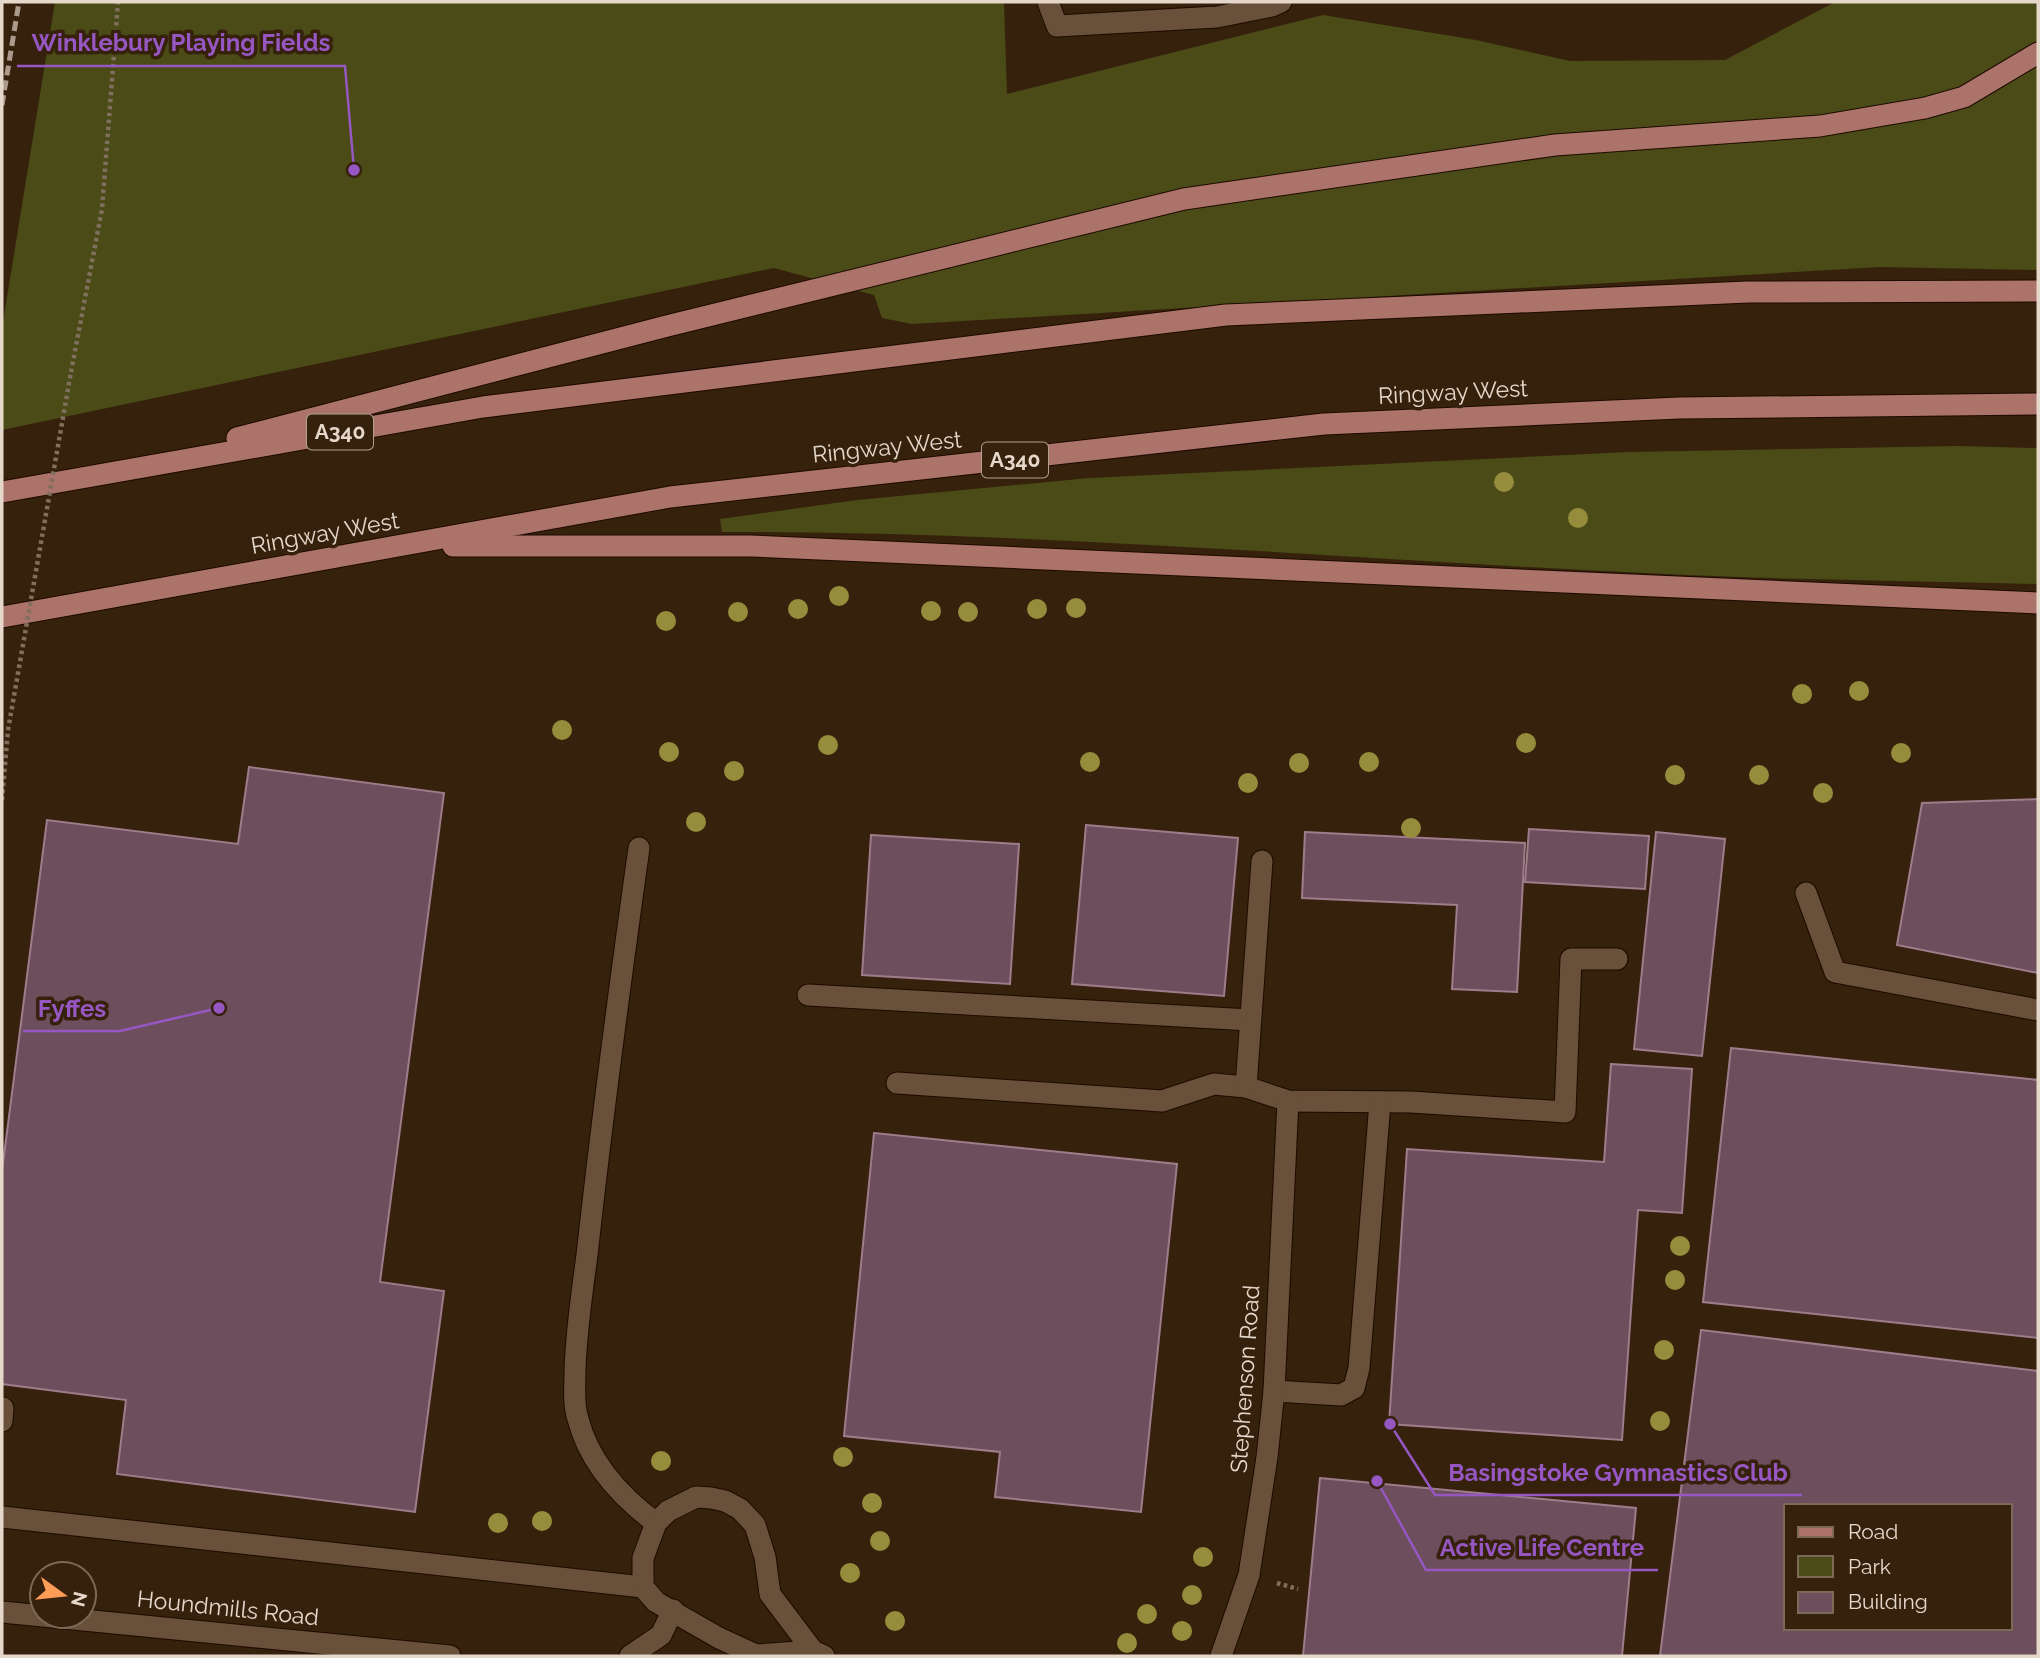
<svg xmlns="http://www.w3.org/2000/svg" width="2040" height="1658" font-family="Raleway,sans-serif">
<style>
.green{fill:#4a4b16}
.building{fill:#6d4e5c;stroke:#9e7c8b;stroke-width:2;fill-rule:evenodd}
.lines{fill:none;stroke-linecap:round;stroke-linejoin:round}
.minor-casing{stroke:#1d0a00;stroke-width:23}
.major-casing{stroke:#1d0a00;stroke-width:23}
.path{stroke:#816f5e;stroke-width:4.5;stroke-dasharray:3.5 3.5;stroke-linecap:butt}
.minor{stroke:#68503a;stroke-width:21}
.major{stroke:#ac736b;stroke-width:21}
.rail{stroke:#ac9b8c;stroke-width:5;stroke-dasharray:10 5;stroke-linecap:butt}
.path-bridge{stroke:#816f5e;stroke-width:4.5;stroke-dasharray:3.5 3.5;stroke-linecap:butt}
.tree{fill:#958d3c}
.labels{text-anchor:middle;stroke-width:7;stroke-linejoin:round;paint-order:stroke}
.shield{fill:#36210c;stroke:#b1a092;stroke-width:2}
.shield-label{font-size:21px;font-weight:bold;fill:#e6d7cb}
.street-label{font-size:23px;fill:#e6d7cb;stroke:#36210c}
.leader{fill:none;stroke:#9657c2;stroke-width:2.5}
.callout-dot{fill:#9657c2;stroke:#36210c;stroke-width:2.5}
.callout-label{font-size:24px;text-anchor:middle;font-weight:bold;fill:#9657c2;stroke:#36210c;stroke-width:7;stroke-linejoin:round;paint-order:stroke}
</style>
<rect width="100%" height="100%" fill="#36210c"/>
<g class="green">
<polygon points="55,2 1004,2 1007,94 1323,15 1476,40 1570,61 1725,60 1835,2 2038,2 2038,270 1880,267 912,324 882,318 874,295 774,268 2,430 2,328"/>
<path d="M1957,446l81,2v136c-117,-3 -234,-4 -351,-9 -322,-14 -643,-44 -965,-43l-2,-13 137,-19 232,-22 540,-26z"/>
</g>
<g class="building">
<polygon points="249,767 444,793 380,1282 444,1291 415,1512 117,1474 126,1400 2,1384 2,1171 47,820 238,844"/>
<polygon points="2038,799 2038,973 1897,945 1922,803"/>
<polygon points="1086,825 1238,838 1224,996 1072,984"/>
<polygon points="1529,829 1649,836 1645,889 1525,882"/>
<polygon points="1305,832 1525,843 1517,992 1452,989 1457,905 1302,898"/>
<polygon points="1656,832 1725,839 1702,1056 1634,1049"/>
<polygon points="871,835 1019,844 1010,984 862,975"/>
<polygon points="1731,1048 2038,1080 2038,1338 1703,1302"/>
<polygon points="1611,1064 1692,1069 1682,1213 1638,1210 1622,1440 1389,1424 1407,1149 1604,1162"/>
<polygon points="874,1133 1177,1164 1141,1512 995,1497 1000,1452 844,1436"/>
<path d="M1701,1330l337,41v285h-378zM1786,1506h224v122h-224z"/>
<polygon points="1320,1478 1636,1508 1622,1656 1303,1656"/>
</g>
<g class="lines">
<g class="minor-casing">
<g id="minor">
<polyline points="1048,2 1057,26 1217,17 1272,6 1281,2"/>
<path d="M639,848c-19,135 -37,271 -52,407 -5,38 -11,77 -12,116 0,16 -2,33 3,48 11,43 43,78 78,104"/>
<polyline points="1806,893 1835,972 2038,1010"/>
<polyline points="808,995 1250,1020"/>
<polyline points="897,1083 1162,1101 1214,1084 1246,1087 1288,1101 1411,1102 1565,1112 1571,959 1617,959"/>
<polyline points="1246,1087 1262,861"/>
<polyline points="1274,1391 1341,1395 1354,1388 1359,1368 1380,1102"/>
<polyline points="2,1421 3,1408"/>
<polyline points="2,1517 643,1587"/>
<polyline points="2,1612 450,1656"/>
<polyline points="813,1651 770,1594 765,1557 755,1525 740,1509 725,1501 711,1498 696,1497 668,1511 656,1523 643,1558 643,1587 656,1602 719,1638 756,1655 813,1651 824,1656"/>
<polyline points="630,1656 661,1635 673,1610"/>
<polyline points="1221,1656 1249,1575 1267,1457 1274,1391 1288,1101"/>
</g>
</g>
<g class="major-casing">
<g id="major">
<polyline points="237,438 667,326 1184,199 1555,145 1820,126 1925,108 1964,97 2038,53"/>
<polyline points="2,492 483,407 1226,315 1748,292 2038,291"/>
<polyline points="453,546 751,546 2038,603"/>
<polyline points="2,617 670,497 1324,424 1679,408 2038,404"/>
</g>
</g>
<g class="path">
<polyline points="71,372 102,209 118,2"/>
<polyline points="2,800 8,730"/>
<polyline points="1277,1583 1298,1589"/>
</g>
<use href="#minor" class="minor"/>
<use href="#major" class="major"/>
<polyline class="rail" points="2,105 19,2"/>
<polyline class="path-bridge" points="8,730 71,372"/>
</g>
<g class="tree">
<circle cx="1504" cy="482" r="10"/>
<circle cx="1578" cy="518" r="10"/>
<circle cx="839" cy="596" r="10"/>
<circle cx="1076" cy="608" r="10"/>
<circle cx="798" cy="609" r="10"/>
<circle cx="1037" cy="609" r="10"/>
<circle cx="931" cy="611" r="10"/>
<circle cx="738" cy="612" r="10"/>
<circle cx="968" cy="612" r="10"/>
<circle cx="666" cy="621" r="10"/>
<circle cx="1859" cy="691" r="10"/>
<circle cx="1802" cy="694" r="10"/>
<circle cx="562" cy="730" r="10"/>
<circle cx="1526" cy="743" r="10"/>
<circle cx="828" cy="745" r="10"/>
<circle cx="669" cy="752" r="10"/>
<circle cx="1901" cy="753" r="10"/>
<circle cx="1090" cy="762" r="10"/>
<circle cx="1369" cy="762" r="10"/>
<circle cx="1299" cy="763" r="10"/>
<circle cx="734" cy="771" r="10"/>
<circle cx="1675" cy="775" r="10"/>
<circle cx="1759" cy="775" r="10"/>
<circle cx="1248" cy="783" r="10"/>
<circle cx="1823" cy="793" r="10"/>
<circle cx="696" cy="822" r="10"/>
<circle cx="1411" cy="828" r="10"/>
<circle cx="1680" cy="1246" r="10"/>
<circle cx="1675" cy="1280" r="10"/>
<circle cx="1664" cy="1350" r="10"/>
<circle cx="1660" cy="1421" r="10"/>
<circle cx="843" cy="1457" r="10"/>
<circle cx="661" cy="1461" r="10"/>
<circle cx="872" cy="1503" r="10"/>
<circle cx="542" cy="1521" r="10"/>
<circle cx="498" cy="1523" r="10"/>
<circle cx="880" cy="1541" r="10"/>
<circle cx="1203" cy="1557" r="10"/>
<circle cx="850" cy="1573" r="10"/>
<circle cx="1192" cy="1595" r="10"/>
<circle cx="1147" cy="1614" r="10"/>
<circle cx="895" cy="1621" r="10"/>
<circle cx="1182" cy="1631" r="10"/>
<circle cx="1127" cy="1643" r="10"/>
</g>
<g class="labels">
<g class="shield">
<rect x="307" y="414.5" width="66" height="35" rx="5"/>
<rect x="982" y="442.5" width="66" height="35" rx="5"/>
</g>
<g class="shield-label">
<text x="340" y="439">A340</text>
<text x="1015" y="467">A340</text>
</g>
<g class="street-label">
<text transform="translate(1453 392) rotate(-3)" y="8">Ringway West</text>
<text transform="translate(887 447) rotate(-6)" y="8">Ringway West</text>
<text transform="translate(325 533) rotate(-10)" y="8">Ringway West</text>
<text transform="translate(1245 1379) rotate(-86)" y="8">Stephenson Road</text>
<text transform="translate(228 1608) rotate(6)" y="8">Houndmills Road</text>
</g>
</g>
<path class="leader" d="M354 170L345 66H17M219 1008L120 1031H23M1390 1424L1435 1495H1802M1377 1481L1426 1570H1658"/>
<g class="callout-dot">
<circle cx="354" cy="170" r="7"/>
<circle cx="219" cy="1008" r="7"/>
<circle cx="1390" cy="1424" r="7"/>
<circle cx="1377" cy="1481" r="7"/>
</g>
<g class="callout-label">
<text x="181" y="51">Winklebury Playing Fields</text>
<text x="72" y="1017">Fyffes</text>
<text x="1618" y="1481">Basingstoke Gymnastics Club</text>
<text x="1542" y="1556">Active Life Centre</text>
</g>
<rect width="2040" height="1658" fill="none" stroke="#e6d7cb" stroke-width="7"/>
<rect x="1784" y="1504" width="228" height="126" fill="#36210c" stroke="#7c6a58" stroke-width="2"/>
<rect x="1798" y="1527" width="35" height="10" fill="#ac736b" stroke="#7c6a58" stroke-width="2"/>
<text x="1848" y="1539" font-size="21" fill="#e6d7cb">Road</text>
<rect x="1798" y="1556" width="35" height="21" fill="#4a4b16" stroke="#7c6a58" stroke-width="2"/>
<text x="1848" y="1574" font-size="21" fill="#e6d7cb">Park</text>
<rect x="1798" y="1592" width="35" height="21" fill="#6d4e5c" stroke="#7c6a58" stroke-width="2"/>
<text x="1848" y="1609" font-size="21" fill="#e6d7cb">Building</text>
<g transform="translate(63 1595) rotate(105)"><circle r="33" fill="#36210c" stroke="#7c6a58" stroke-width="2"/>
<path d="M0-5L12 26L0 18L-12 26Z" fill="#fd9c56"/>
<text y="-10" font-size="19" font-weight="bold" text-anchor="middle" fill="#e6d7cb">N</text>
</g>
</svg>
